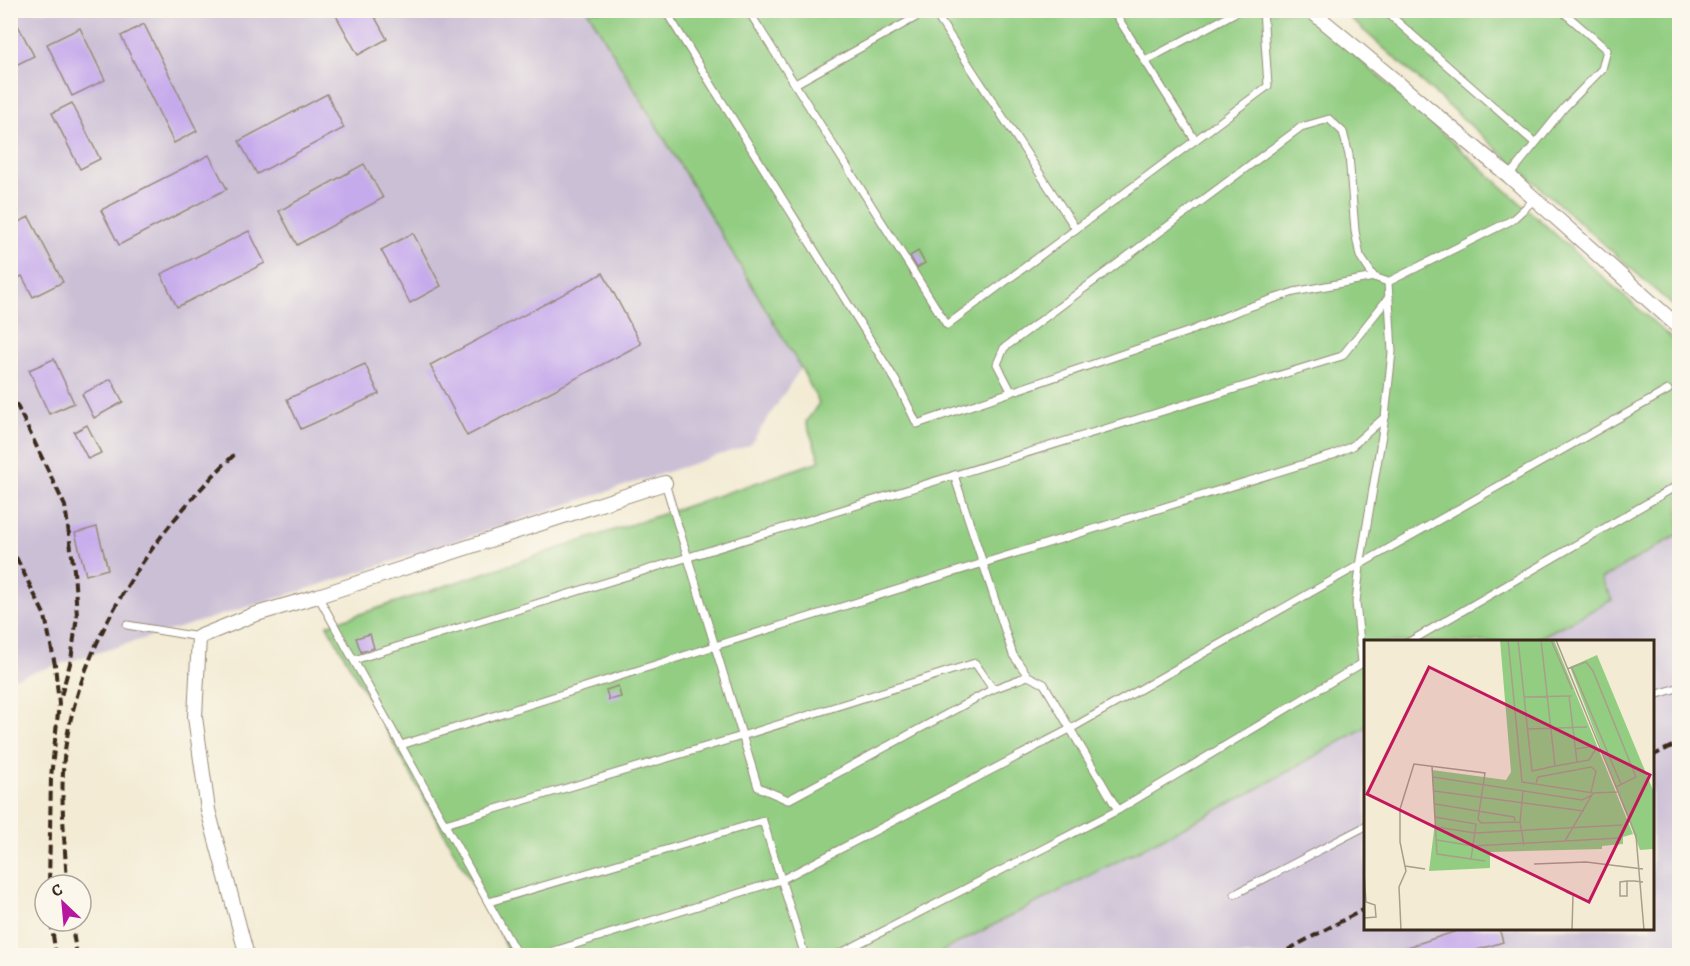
<svg xmlns="http://www.w3.org/2000/svg" width="1690" height="966" font-family="Alegreya,serif">
<style>
.industrial{fill:#cbbfd5}
.green{fill:#92cd82;stroke:#667c50;stroke-width:1.5}
.building{fill:#c6abec}
.lines{fill:none;stroke-linecap:round;stroke-linejoin:round}
.lane-casing{stroke:#978a79;stroke-width:9}
.street-casing{stroke:#978a79;stroke-width:16}
.lane{stroke:#fff;stroke-width:7}
.street{stroke:#fff;stroke-width:14}
.rail{stroke:#3b2a1e;stroke-width:4;stroke-dasharray:9 4.5;stroke-linecap:butt}
.inset-road{fill:none;stroke:#a99e8b;stroke-width:1.5}
.view{fill:#c2185b;fill-opacity:0.15;stroke:#c2185b;stroke-width:3}
.inset-edge{fill:none;stroke:#3b2a1e;stroke-width:3}
</style>
<rect width="100%" height="100%" fill="#fbf7ec"/>
<filter id="ink" filterUnits="userSpaceOnUse"><feTurbulence type="fractalNoise" baseFrequency=".0167" numOctaves="2"/><feDisplacementMap in="SourceGraphic" scale="12" xChannelSelector="R" yChannelSelector="G"/><feConvolveMatrix kernelMatrix="1 2 1 2 8 2 1 2 1" color-interpolation-filters="sRGB"/></filter>
<filter id="wash" filterUnits="userSpaceOnUse"><feTurbulence type="fractalNoise" baseFrequency=".008" numOctaves="4" result="noise"/><feDisplacementMap in="SourceGraphic" scale="24" xChannelSelector="R" yChannelSelector="G"/><feGaussianBlur stdDeviation="1.35" result="paint"/><feColorMatrix in="noise" values="0 0 0 0 0 0 0 0 0 0 0 0 0 0 0 0 0 1.4 0 .05"/><feComposite in="paint" operator="in"/></filter>
<g filter="url(#wash)">
<rect width="100%" height="100%" fill="#f3ebd4"/>
<g class="industrial">
<polygon points="11,11 588,11 801,368 750,445 310,588 11,679"/>
<polygon points="1679,534 1679,955 935,956 1250,793 1366,727 1366,928 1652,928 1652,642 1531,642 1612,600 1601,579"/>
</g>
<g class="green">
<polygon points="588,11 1306,11 1679,345 1679,534 1601,579 1612,600 1531,642 1366,642 1366,727 1250,793 935,955 508,955 501,935 327,625 687,506 820,461 806,422 819,403 801,368"/>
<polygon points="1342,11 1676,11 1680,14 1679,311"/>
</g>
<g id="blocks">
<g class="building">
<polygon points="10,10 34,56 10,68"/>
<polygon points="333,10 371,10 387,39 358,55"/>
<polygon points="144,24 197,131 174,143 121,36"/>
<polygon points="80,28 105,80 72,96 47,44"/>
<polygon points="327,94 344,128 257,174 239,141"/>
<polygon points="72,103 100,159 80,169 52,113"/>
<polygon points="209,155 227,189 119,245 101,210"/>
<polygon points="364,164 383,198 297,245 279,211"/>
<polygon points="29,217 63,282 33,297 22,276 10,282 10,226"/>
<polygon points="249,231 265,263 177,307 161,274"/>
<polygon points="413,233 441,286 410,303 381,250"/>
<polygon points="918,251 925,263 917,268 910,256"/>
<polygon points="603,273 641,344 467,436 430,365"/>
<polygon points="54,359 74,403 49,414 29,370"/>
<polygon points="365,364 379,394 301,429 287,399"/>
<polygon points="111,379 123,402 94,418 82,394"/>
<polygon points="87,425 101,453 88,459 74,432"/>
<polygon points="97,527 108,569 86,575 75,533"/>
<polygon points="370,634 374,648 361,652 356,638"/>
<polygon points="618,686 621,697 609,700 606,690"/>
<polygon points="1466,928 1499,928 1503,942 1458,956 1389,956 1389,953"/>
</g>
</g>
</g>
<g filter="url(#ink)">
<use href="#blocks" fill-opacity="0" stroke="#978a79" stroke-width="1.5"/>
<g class="lines">
<g class="lane-casing">
<g id="lane">
<polyline points="665,10 896,381 917,424 1193,330 1240,310 1294,292 1374,277 1388,282"/>
<polyline points="748,10 947,325 1076,229"/>
<polyline points="933,10 1076,229 1268,86 1263,10"/>
<polyline points="1113,10 1195,140"/>
<polyline points="1384,10 1535,143"/>
<polyline points="1145,61 1240,10"/>
<polyline points="795,84 929,10"/>
<polyline points="1509,176 1564,108 1602,69 1607,50 1561,10"/>
<polyline points="1011,391 997,364 1004,348 1301,127 1329,119 1343,132 1349,155 1355,231 1360,256 1374,277"/>
<polyline points="954,475 1013,655 1028,676"/>
<polyline points="665,483 758,787 788,800 993,689 1028,676 1044,684 1118,810"/>
<polyline points="318,596 518,956"/>
<polyline points="127,625 199,637"/>
<polyline points="1409,642 1680,484"/>
<polyline points="354,660 1342,356 1389,297"/>
<polyline points="1362,663 1356,602 1360,566 1385,417 1392,352 1388,282 1512,220 1535,199"/>
<polyline points="1652,696 1680,687"/>
<polyline points="401,745 715,646 1333,455 1352,446 1385,417"/>
<polyline points="445,824 742,736 975,663 993,689"/>
<polyline points="1235,894 1366,826"/>
<polyline points="489,902 763,821 805,956"/>
<polyline points="538,956 781,880 1070,729 1668,390"/>
<polyline points="835,956 1118,810 1366,661"/>
</g>
</g>
<g class="street-casing">
<g id="street">
<polyline points="1310,10 1356,48 1509,176 1680,328"/>
<polyline points="247,956 208,810 195,717 199,637 253,615 318,596 665,483"/>
</g>
</g>
<use href="#lane" class="lane"/>
<use href="#street" class="street"/>
<g class="rail">
<polyline points="10,391 65,506 74,570 77,616 71,660 61,696"/>
<polyline points="10,545 45,616 55,665 59,704 51,777 49,885"/>
<polyline points="1652,756 1680,742"/>
<path d="M67,885c-2,-42 -7,-85 -3,-127 13,-115 89,-226 171,-304"/>
<polyline points="51,921 56,956"/>
<polyline points="71,921 77,956"/>
<polyline points="1276,956 1366,908"/>
</g>
</g>
</g>
<g transform="translate(1364 640)">
<rect width="290" height="290" fill="#f3ebd4"/>
<path d="M136,0h54l79,194 -10,3v7l-21,2v3l-112,3v16l-61,3 6,-49 -3,-52 74,10 5,-8zM233,15l56,135v59l-13,1 -70,-183z" fill="#92cd82"/>
<path class="inset-road" d="M144,0l14,142 71,11M154,0l14,131 23,-5M177,0l14,126 34,-6 8,-13M187,0l21,49M192,0l80,196 8,94M208,28l49,116M203,29l19,-7 7,9 43,106 -20,10M205,56l8,66M160,57l48,-1M164,89l59,-2M211,109l20,-3M68,126l5,88 48,7M69,137l149,23 10,-5M172,143l2,-6 53,-10 5,4 -5,21M70,151l150,20M71,164l79,13 1,4M71,177l41,7 -5,35M156,182l3,-31M72,187l39,6 147,-8M73,200l36,6 147,-8M201,201l28,-48 24,-1M170,224l52,-2 57,7M41,226l20,3M0,233l2,29 9,3 1,12 -12,1M263,241v15h-7v-14l7,-1h7l9,1M202,252l7,3 -1,35M37,290l-2,-43 7,-16 -6,-29v-33l14,-45 71,9 -7,46 3,4 39,-1 4,23"/>
<path class="view" d="M65,27l221,108 -61,127 -222,-108z"/>
<rect width="290" height="290" class="inset-edge"/>
</g>
<rect width="1690" height="966" fill="none" stroke="#fbf7ec" stroke-width="36"/>
<g transform="translate(63 903) rotate(334)"><circle r="28" fill="#fbf7ec" stroke="#aea59a" stroke-width="1.5"/>
<path d="M0-4.5L10 22L0 15L-10 22Z" fill="#b5179e"/>
<text y="-9" font-size="16" font-weight="bold" text-anchor="middle" fill="#3b2a1e">С</text>
</g>
</svg>
